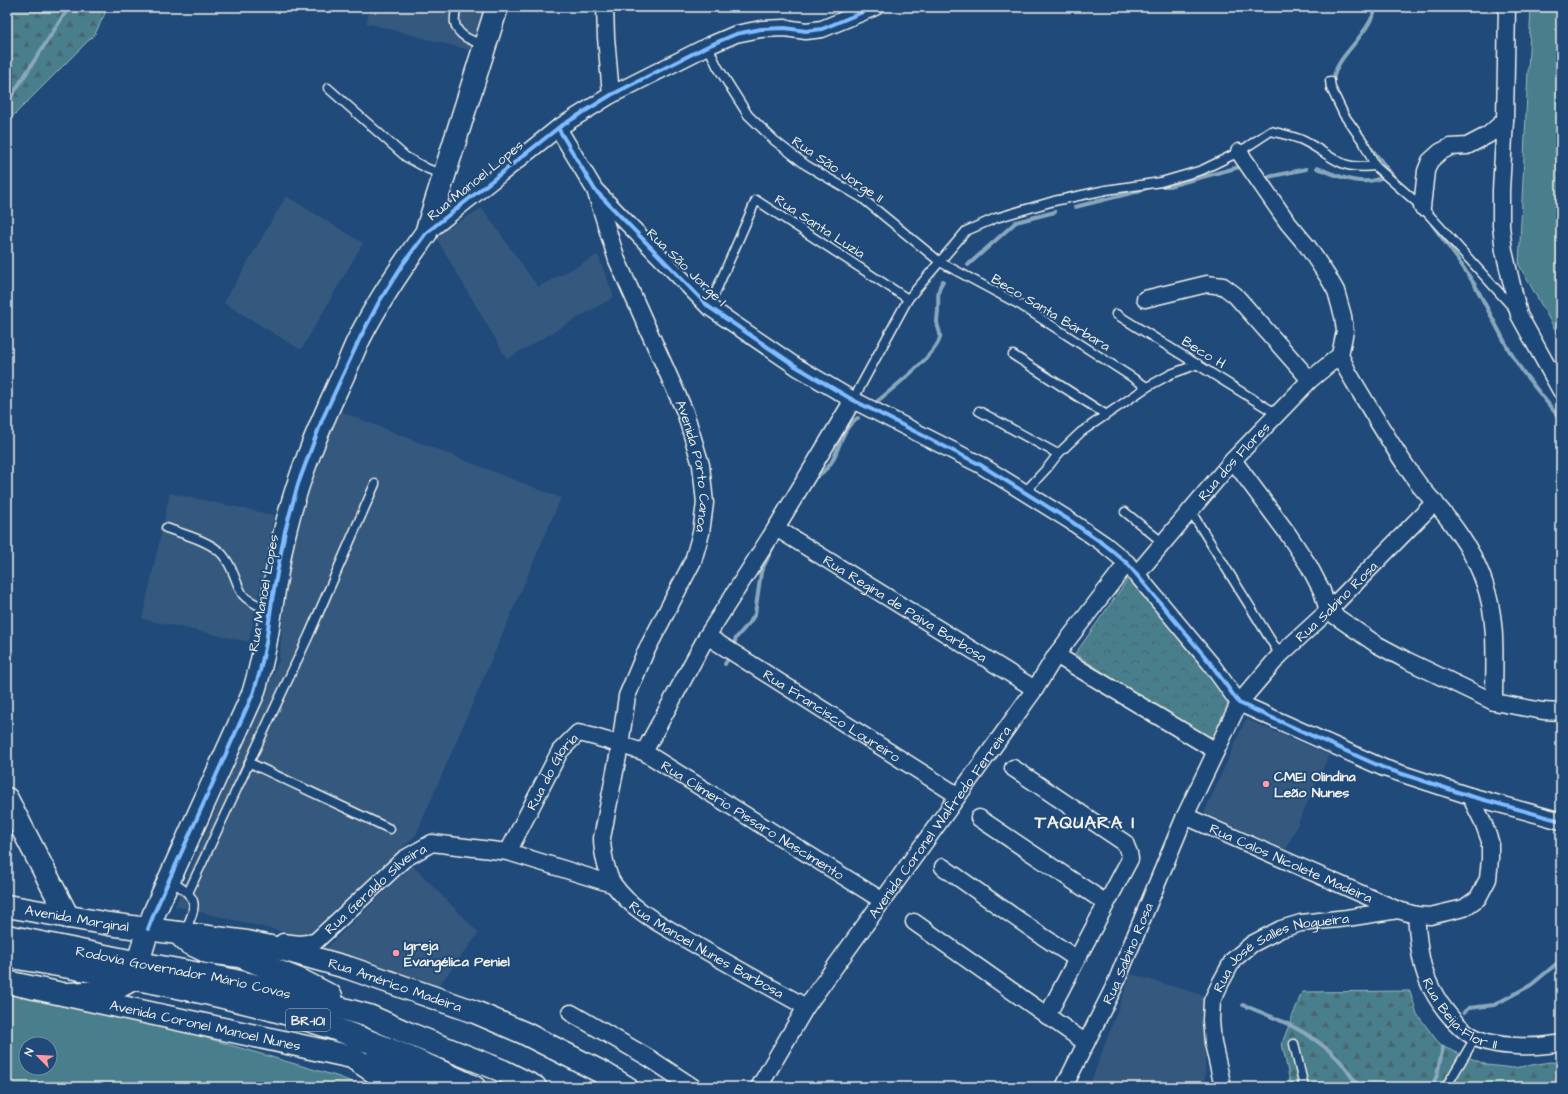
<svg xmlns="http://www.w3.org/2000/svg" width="1568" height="1094" font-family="'Architects Daughter',sans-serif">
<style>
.built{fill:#34587e}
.grass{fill:#497e8c;stroke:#9eb8ba;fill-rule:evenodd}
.forest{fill:url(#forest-firs);stroke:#9eb8ba}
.park{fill:url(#park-crowns);stroke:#9eb8ba}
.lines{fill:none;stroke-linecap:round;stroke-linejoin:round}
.stream{stroke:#8aa8bd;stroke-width:4}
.lane-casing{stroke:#f4f1e8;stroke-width:11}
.street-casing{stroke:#f4f1e8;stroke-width:19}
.secondary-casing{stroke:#f4f1e8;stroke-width:25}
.primary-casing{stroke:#f4f1e8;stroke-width:25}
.lane{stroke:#1f4a7a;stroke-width:8}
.street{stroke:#1f4a7a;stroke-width:16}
.secondary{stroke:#1f4a7a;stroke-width:22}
.primary{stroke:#1f4a7a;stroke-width:22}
.cycleway-casing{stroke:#1f4a7a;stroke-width:6}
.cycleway{stroke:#80bcff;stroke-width:4}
.poi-dot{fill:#ff9aa2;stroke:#1f4a7a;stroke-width:1.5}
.labels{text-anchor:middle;stroke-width:4;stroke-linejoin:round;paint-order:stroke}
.shield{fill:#1f4a7a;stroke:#b4bfc7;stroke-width:1}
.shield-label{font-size:13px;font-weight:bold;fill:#f4f1e8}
.street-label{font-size:14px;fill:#f4f1e8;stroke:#1f4a7a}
.poi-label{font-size:14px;font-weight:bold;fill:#f4f1e8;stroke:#1f4a7a;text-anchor:start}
.district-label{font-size:18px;font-weight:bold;letter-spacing:1px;fill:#f4f1e8;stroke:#1f4a7a}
</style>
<defs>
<pattern id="forest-firs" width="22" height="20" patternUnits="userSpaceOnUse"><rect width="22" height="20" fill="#497e8c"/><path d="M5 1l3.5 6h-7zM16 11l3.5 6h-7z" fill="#49666c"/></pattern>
<pattern id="park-crowns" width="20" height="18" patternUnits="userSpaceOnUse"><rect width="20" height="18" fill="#497e8c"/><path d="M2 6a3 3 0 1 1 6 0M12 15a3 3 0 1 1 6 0" fill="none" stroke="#49666c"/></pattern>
</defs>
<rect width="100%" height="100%" fill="#1f4a7a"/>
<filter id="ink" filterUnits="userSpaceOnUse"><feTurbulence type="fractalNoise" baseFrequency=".025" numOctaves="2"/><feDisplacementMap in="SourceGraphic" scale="8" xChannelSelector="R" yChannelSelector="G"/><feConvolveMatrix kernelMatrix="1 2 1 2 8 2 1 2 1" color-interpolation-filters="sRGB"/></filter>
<g filter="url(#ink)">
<g class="built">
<polygon points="371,7 485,7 473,51 366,23"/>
<polygon points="286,196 363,243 301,350 224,303"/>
<polygon points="482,208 538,287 598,255 614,297 507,359 435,236"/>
<polygon points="337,410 561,498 416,835 305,937 175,906 279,660 288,571 309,484"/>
<polygon points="170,493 274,515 249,642 142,619"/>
<polygon points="1246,719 1329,755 1286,850 1204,813"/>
<polygon points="412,865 479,933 438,987 323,951"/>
<polygon points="1131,974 1206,996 1205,1087 1089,1087"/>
</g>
<g class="grass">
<polygon points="1531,7 1561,7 1561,340 1519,265"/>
<path d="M7,990l111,22 218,64 30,11h-359zM26,1044h24v24h-24z"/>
</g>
<g class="forest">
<polygon points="7,7 108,7 95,34 7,122"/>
<polygon points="1410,991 1417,1014 1441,1046 1487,1065 1513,1068 1550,1062 1561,1063 1561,1087 1291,1087 1282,1043 1302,992"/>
</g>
<path class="park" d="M1128,579c19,21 97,102 99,124 1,12 -5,23 -10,32l-13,3 -129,-84z"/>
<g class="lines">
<g class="stream">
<path d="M1333,83c1,-21 19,-34 30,-51 6,-7 10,-16 14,-25"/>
<polyline points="7,103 69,7"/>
<polyline points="1370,147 1397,181"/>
<path d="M1317,168c20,7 42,19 64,10"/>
<polyline points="1262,174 1264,177 1268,177 1306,169"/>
<polyline points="1075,207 1135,192 1152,186 1169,186 1243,166"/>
<polyline points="1432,224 1457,258 1475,285 1509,350 1523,372 1561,420"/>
<polyline points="968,265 1016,222 1055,212"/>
<path d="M874,404c14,-12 64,-50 66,-67 1,-5 -3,-10 -3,-15 0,-4 1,-8 1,-12 1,-11 -2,-19 5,-29"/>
<path d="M812,479c7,-3 15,-10 19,-16 9,-15 11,-36 27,-45"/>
<polyline points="734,644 736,638 750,622 755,614 761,572 773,547"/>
<polyline points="725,664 731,654"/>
<path d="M1243,1005c33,13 71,28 96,55 7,8 13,18 20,27"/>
<polyline points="1464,1012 1469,1008 1494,1005 1531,985 1561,960"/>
<polyline points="1432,1087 1437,1075 1443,1047"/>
</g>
<g class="lane-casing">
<g id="lane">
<path d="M456,7c0,5 -2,11 -1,16 2,13 18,18 29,22"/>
<polyline points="708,46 717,66 748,115 775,141 806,165 862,198 940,262 1020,305 1147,387"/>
<polyline points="1330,81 1331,88 1344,115 1364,143 1375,166 1422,207 1516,311"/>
<polyline points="328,88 406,157 428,169 445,175"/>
<polyline points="709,307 756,200 908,299"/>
<polyline points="1116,314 1277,414"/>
<polyline points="1013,355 1105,414"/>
<path d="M853,400l55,-101 58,-68 30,-13 58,-17 52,-11 55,-8 41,-12 37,-18 32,-21c10,3 23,5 33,10 30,15 33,29 71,25"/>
<polyline points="979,411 1058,454"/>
<polyline points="1024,493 1048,467 1058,454 1081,432 1147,387 1171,374 1198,364"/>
<polyline points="1190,510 1280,655"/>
<polyline points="1125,512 1162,542"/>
<path d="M166,528c17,6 44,13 56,26 12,13 13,29 21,41 6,7 19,12 27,16"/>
<polyline points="250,763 390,829"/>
<path d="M170,880c28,19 29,21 14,53"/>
<polyline points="188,893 309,635 375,484"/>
<polyline points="1294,1044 1304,1087"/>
<polyline points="1446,1087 1475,1038"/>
</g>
</g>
<g class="street-casing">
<g id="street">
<polyline points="605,7 606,37 611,95"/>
<polyline points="1507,7 1505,120 1501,190 1501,226 1504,251 1519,315 1561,391"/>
<polyline points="558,128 595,190 709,307 797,367 853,400 979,464 1069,520 1104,544 1127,563 1211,664 1239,703 1384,768 1470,796 1561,821"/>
<path d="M1239,152l49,71 20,24 20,30 8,14 7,25 2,15 -5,24 8,17c22,37 44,75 69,110 5,7 12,14 18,21 20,23 39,49 49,79 14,38 10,80 10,120"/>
<path id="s1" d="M596,193l21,67 68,152 16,53 4,38 -4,30 -8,28 -48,92 -18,43 -7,50 -18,92c0,12 5,38 12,47 17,24 46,39 70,53 40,24 81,46 122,69"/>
<polyline points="1422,207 1426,171 1430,161 1440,152 1450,147 1467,146 1488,135 1505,120"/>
<polyline points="426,233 558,128 611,95 708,46 736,34 761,29 785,28 806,31 822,29 875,7"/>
<polyline points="1145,299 1207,284 1223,286 1235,295 1310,380"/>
<polyline points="1233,460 1288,534 1309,566 1322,591 1328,611 1376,644 1406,660 1494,702 1543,711 1561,712"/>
<path id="s2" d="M776,528l259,161"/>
<path id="s3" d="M1136,575l97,-115 77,-80 30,-25"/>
<path id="s4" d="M707,636l250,159"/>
<polyline points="1056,655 1216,751"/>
<polyline points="644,752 707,636 776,528 853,400"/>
<polyline points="1013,768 1125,843 1129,853 1130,859 1077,959"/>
<path id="s5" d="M1185,816l213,94 18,5 14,1 34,-8 14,-10 10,-19 2,-20v-18l-7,-19 -13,-26"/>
<polyline points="979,818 1106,903"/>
<path id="s6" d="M508,852l52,-101 18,-18c22,4 43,13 66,19l239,149"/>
<polyline points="943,867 1036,932 1077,959 1047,1016"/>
<path id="s7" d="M1416,915c2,22 3,45 12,66 8,19 27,46 46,56 21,11 63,11 87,6"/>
<polyline points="914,922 1086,1043"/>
<path id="s8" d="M283,942l17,2 15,-2 89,-83 28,-16 76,9 104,32"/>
<polyline points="571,1013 649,1058 693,1087"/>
<path id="s9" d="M759,1087l47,-80 229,-318 21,-34 71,-92"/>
<path id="s10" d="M1064,1087l50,-100 71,-171 54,-113 41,-48 48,-44 107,-109"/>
<path id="s11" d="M1223,1087l-10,-44 -2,-23 1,-19 9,-19 12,-22 19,-16 29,-15 20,-6 46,-5 51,-8"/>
</g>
</g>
<g class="secondary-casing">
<g id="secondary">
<polyline points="7,799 68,917"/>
<path id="s12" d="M7,906l102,18 138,18 38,8 64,18 126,44 49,21 79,40 23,14"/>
<path d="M148,929l7,-18 98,-217c17,-53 19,-109 32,-163 12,-51 32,-99 54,-147 8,-15 13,-32 21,-47 19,-37 42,-71 66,-104l71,-226"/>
<path id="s13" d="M7,982l345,75 45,30"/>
<polyline points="372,1063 402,1072 436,1087"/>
</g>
</g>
<g class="primary-casing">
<g id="primary">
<polyline points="178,933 187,942 208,952 240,956 302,981 331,996"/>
<path id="s14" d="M7,936l132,27 83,15 57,13 90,25 36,16 98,39 32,16"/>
<path d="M7,956c94,17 190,31 281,58 64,18 126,45 186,73"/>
<polyline points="68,994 103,992 115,989 133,979 148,929"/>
</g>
</g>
<use href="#lane" class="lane"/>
<use href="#street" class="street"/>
<use href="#secondary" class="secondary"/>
<use href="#primary" class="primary"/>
<g class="cycleway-casing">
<g id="cycleway">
<polyline points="558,128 595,190 709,307 797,367 853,400 979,464 1069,520 1104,544 1127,563 1211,664 1239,703 1384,768 1470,796 1561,821"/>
<polyline points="148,929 155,911 253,694 260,671 266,643 272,600 285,531 298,484 322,420 360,338 379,302 403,264 426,233 558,128 611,95 708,46 736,34 761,29 785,28 806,31 822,29 875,7"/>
</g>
</g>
<use href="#cycleway" class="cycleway"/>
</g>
</g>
<g class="poi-dot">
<circle cx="1266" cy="784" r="4"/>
<circle cx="396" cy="953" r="4"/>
</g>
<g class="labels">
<rect class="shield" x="286" y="1009" width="44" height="22" rx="3"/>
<g class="shield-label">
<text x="308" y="1025">BR-101</text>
</g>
<g class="street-label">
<text transform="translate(838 169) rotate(34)" y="5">Rua São Jorge II</text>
<text transform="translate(475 180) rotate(-39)" y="5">Rua Manoel Lopes</text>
<text transform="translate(820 226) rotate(33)" y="5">Rua Santa Luzia</text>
<text transform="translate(687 267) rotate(44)" y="5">Rua São Jorge I</text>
<text transform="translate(1051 312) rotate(31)" y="5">Beco Santa Bárbara</text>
<text transform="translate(1204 352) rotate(32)" y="5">Beco H</text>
<text dy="5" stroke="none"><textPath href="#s3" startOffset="150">Rua dos Flores</textPath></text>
<text dy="5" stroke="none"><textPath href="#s1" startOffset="292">Avenida Porto Canoa</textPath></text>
<text transform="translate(263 593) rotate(-80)" y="5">Rua Manoel Lopes</text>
<text dy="5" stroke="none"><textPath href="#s10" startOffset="563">Rua Sabino Rosa</textPath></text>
<text dy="5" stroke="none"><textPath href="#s2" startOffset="152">Rua Regina de Paiva Barbosa</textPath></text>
<text dy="5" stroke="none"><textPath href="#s4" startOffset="148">Rua Francisco Loureiro</textPath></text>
<text dy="5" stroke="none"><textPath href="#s6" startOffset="92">Rua do Gloria</textPath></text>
<text dy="5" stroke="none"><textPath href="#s6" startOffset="336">Rua Climerio Pissaro Nascimento</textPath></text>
<text dy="5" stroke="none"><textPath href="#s9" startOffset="321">Avenida Coronel Walfredo Ferreira</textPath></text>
<text dy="5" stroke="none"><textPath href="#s5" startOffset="116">Rua Calos Nicolete Madeira</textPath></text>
<text dy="5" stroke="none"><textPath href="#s8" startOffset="113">Rua Geraldo Silveira</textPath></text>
<text dy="5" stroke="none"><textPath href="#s12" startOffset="71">Avenida Marginal</textPath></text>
<text dy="5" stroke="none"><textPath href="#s1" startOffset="847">Rua Manoel Nunes Barbosa</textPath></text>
<text dy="5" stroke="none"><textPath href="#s10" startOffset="148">Rua Sabino Rosa</textPath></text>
<text dy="5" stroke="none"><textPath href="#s11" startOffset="179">Rua José Salles Nogueira</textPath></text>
<text dy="5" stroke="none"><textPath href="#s14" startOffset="180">Rodovia Governador Mário Covas</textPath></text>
<text dy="5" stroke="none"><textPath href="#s12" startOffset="397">Rua Américo Madeira</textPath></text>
<text dy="5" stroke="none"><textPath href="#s7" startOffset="115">Rua Beija-Flor II</textPath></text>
<text dy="5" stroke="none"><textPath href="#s13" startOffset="203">Avenida Coronel Manoel Nunes</textPath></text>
</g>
<g class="poi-label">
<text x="1274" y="781">CMEI Olindina<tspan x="1274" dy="16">Leão Nunes</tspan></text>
<text x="404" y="950">Igreja<tspan x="404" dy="16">Evangélica Peniel</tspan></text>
</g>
<g class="district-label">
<text x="1085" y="828">TAQUARA I</text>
</g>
</g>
<rect width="1568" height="1094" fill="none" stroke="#1f4a7a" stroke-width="24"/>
<rect x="12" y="12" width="1544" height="1070" fill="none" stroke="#f4f1e8" stroke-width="1.5" filter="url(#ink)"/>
<g transform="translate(38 1056) rotate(294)"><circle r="19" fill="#1f4a7a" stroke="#748da6"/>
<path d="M0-3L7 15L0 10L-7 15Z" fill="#ff9aa2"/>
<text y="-6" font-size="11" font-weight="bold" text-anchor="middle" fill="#f4f1e8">N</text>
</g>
</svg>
